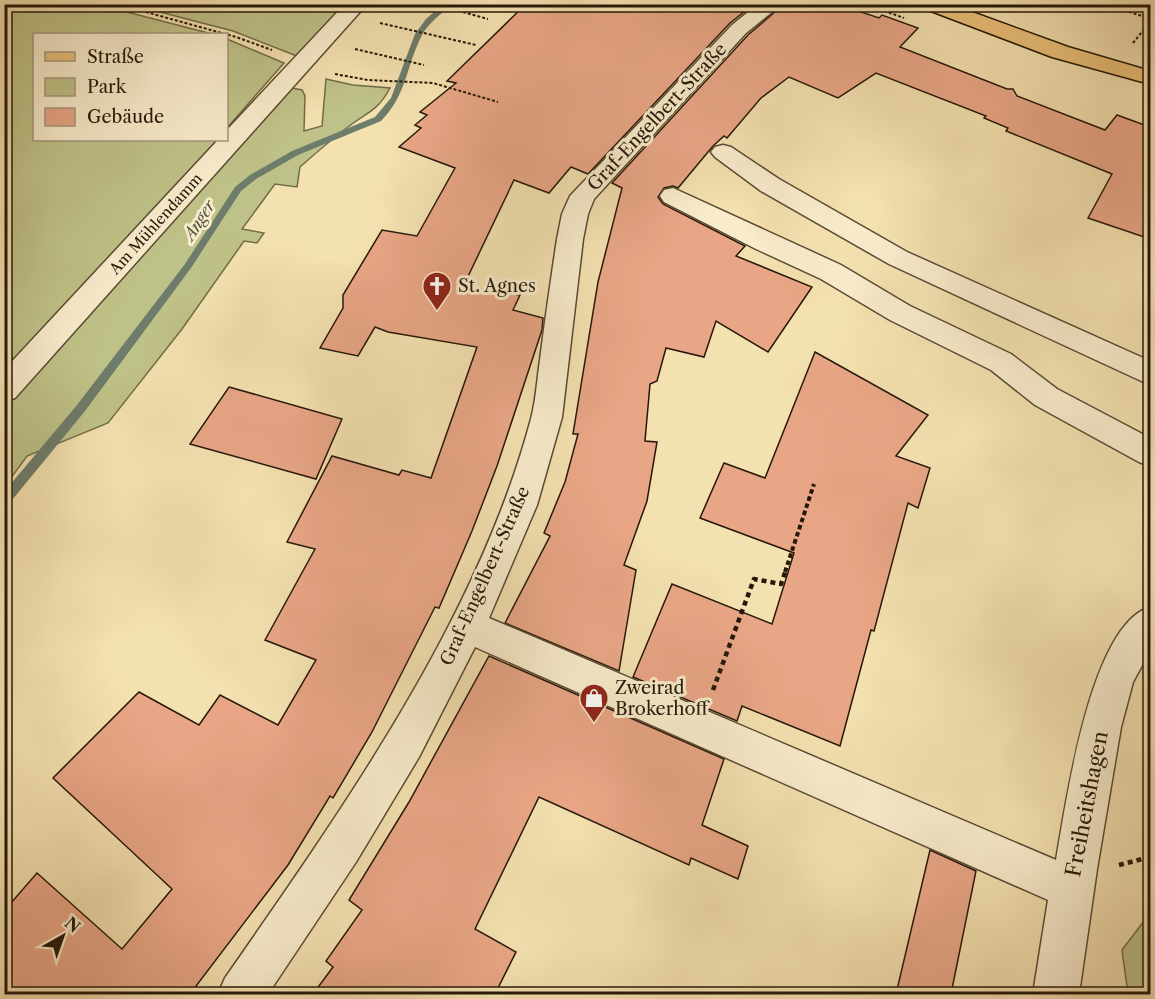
<svg xmlns="http://www.w3.org/2000/svg" width="1155" height="999" font-family="'Libre Caslon Text',serif">
<style>
.green{fill:#bfc288;stroke:#726d48;stroke-width:1.5}
.lines{fill:none;stroke-linecap:round;stroke-linejoin:round}
.stream{fill:#6d7c6b;fill-rule:evenodd}
.building{fill:#e9a686;stroke:#261809;stroke-width:1.5}
.minor-casing{stroke:#5a4a33;stroke-width:3}
.major-casing{stroke:#261809;stroke-width:3}
.path-far2{stroke:#261809;stroke-width:2;stroke-dasharray:3 2;stroke-linecap:butt}
.path-far1{stroke:#261809;stroke-width:4;stroke-dasharray:4.5 3;stroke-linecap:butt}
.path{stroke:#261809;stroke-width:4.5;stroke-dasharray:5 4;stroke-linecap:butt}
.minor{fill:#f8eccc;fill-rule:evenodd}
.major{fill:#eac078;fill-rule:evenodd}
.labels{text-anchor:middle;stroke-width:6;stroke-linejoin:round;paint-order:stroke}
.far-street-label{font-size:15px;fill:#261809;stroke:#f8eccc}
.far-water-label{font-size:16px;font-style:italic;fill:#4f5242;stroke:#f8eccc}
.street-label{font-size:18px;fill:#261809;stroke:#f8eccc}
.poi-label{font-size:18px;fill:#261809;stroke:#f8eccc;text-anchor:start}
.near-street-label{font-size:21px;fill:#261809;stroke:#f8eccc}
</style>
<rect width="100%" height="100%" fill="#f4e1b0"/>
<filter id="stains"><feTurbulence type="fractalNoise" baseFrequency=".00333" numOctaves="4"/><feColorMatrix values="0 0 0 0 .2 0 0 0 0 .09 0 0 0 0 .02 0 0 0 .5 -.17"/></filter>
<radialGradient id="worn" r=".72"><stop offset=".6" stop-color="#630" stop-opacity="0"/><stop offset="1" stop-color="#630" stop-opacity=".3"/></radialGradient>
<g class="green">
<polygon points="5,5 100,5 212,34 34,34 34,140 217,140 79,296 5,377"/>
<polygon points="133,5 348,5 297,56 233,31"/>
<polygon points="227,39 284,63 227,128 226,39"/>
<path d="M326,79l27,6 37,3c-11,21 -20,23 -38,36 -18,13 -35,28 -52,43l-3,20 -22,-3 -33,45 22,4 -7,10 -13,-2 -62,88 -74,94 -81,33 -22,30v-86l282,-313 15,3 3,6 -1,35 18,-5z"/>
<polygon points="1150,913 1150,994 1128,994 1122,950"/>
</g>
<g class="lines">
<path class="stream" d="M443,4h8c-10,11 -22,18 -29,31 -16,31 -15,60 -41,86l-83,34 -42,24 -15,12 -50,77 -106,143 -77,94 -4,1v-14l73,-87 108,-141 50,-77 15,-12 42,-24 83,-34 16,-19 24,-64 11,-15z"/>
</g>
<g class="building">
<polygon points="526,4 754,4 730,23 588,174 571,167 549,193 514,180 463,287 520,295 513,310 543,318 542,330 497,466 472,531 439,608 435,607 372,732 333,798 330,796 288,865 190,994 4,994 4,911 37,873 122,949 172,889 53,778 139,692 199,725 220,695 278,725 316,660 265,640 315,549 287,542 332,456 399,475 402,470 431,478 477,347 388,332 375,327 358,356 320,348 343,308 343,295 382,230 417,236 455,168 399,147 421,128 415,125 427,115 420,112 456,83 447,81"/>
<polygon points="784,4 852,4 852,9 879,18 882,15 918,28 900,47 1007,89 1013,89 1017,96 1105,130 1117,115 1150,127 1150,239 1088,218 1112,174 1006,131 1008,128 984,118 986,116 876,73 838,98 789,77 761,98 727,138 724,136 713,146 678,188 673,186 664,188 658,197 663,204 745,246 736,256 812,287 768,352 716,321 704,357 666,348 657,381 650,384 645,441 657,442 647,501 624,565 636,570 619,671 505,623 550,536 544,533 565,482 578,434 573,434 598,282 622,188 612,183 748,35"/>
<polygon points="815,352 928,415 896,456 930,468 918,508 908,503 874,631 871,630 840,746 742,706 737,721 633,677 672,584 772,624 794,553 700,518 724,463 765,478"/>
<polygon points="229,387 342,419 316,479 190,444"/>
<polygon points="489,656 724,759 702,825 748,846 738,879 691,858 689,865 539,797 475,929 516,952 495,994 313,994 333,967 326,961 362,910 349,900 409,802"/>
<polygon points="930,850 976,871 951,994 896,994"/>
</g>
<g class="lines">
<g class="minor-casing">
<g id="minor">
<polygon points="345,4 367,4 15,398 4,402 4,370 218,140 226,140 226,131"/>
<path d="M758,4h24l-36,29 -152,166 -6,15 -5,25 -21,178 -25,88 -48,113 567,242c10,-56 34,-235 94,-253v44l-17,31 -12,45 -24,142 -18,125h-46l15,-94 -573,-253 -56,110 -63,105 -88,132h-50l7,-16c118,-170 252,-357 306,-559 5,-19 6,-39 9,-59 5,-40 11,-81 17,-121l5,-25 8,-18 162,-171z"/>
<polygon points="723,145 731,147 779,179 907,252 1150,361 1150,385 889,264 761,191 715,157 711,152 715,147"/>
<polygon points="673,188 841,265 910,306 1011,354 1057,389 1150,438 1150,466 1139,462 1035,405 991,370 890,320 821,279 754,248 664,202 660,196 664,190"/>
</g>
</g>
<g class="major-casing">
<polygon id="major" points="920,4 950,4 1068,47 1150,71 1150,84 1052,57 923,8"/>
</g>
<g class="path-far2">
<polyline points="117,4 236,37 272,50"/>
<polyline points="434,4 488,19"/>
<polyline points="496,4 507,10"/>
<polyline points="887,4 882,10 904,18"/>
<polyline points="1105,4 1142,16 1150,21"/>
<polyline points="380,23 476,45"/>
<polyline points="1133,43 1150,22"/>
<polyline points="355,49 424,65"/>
<polyline points="335,74 368,80 433,83 498,102"/>
</g>
<polyline class="path-far1" points="785,572 814,484"/>
<g class="path">
<polyline points="713,690 754,579 781,584 786,570"/>
<polyline points="1119,865 1150,857"/>
<polyline points="1150,973 1150,981"/>
</g>
<use href="#minor" class="minor"/>
<use href="#major" class="major"/>
</g>
<defs>
<g id="church-pin" transform="scale(1.5)"><path d="M0 17L-7.5 6A9.5 9.5 0 1 1 7.5 6Z" fill="#8f2418" stroke="#f8eccc"/><path d="M-1.2-6h2.4v3.5h3.3v2.4h-3.3V6h-2.4V-.1h-3.3v-2.4h3.3Z" fill="#fff"/></g>
<g id="shop-pin" transform="scale(1.5)"><path d="M0 17L-7.5 6A9.5 9.5 0 1 1 7.5 6Z" fill="#8f2418" stroke="#f8eccc"/><path d="M-5-2.5h2.3a2.7 3.5 0 0 1 5.4 0H5L5.5 6h-11ZM-1.5-2.5h3a1.5 2.3 0 0 0-3 0Z" fill="#fff"/></g>
</defs>
<g fill-rule="evenodd">
<use href="#church-pin" x="437" y="286"/>
<use href="#shop-pin" x="594" y="698"/>
</g>
<g class="labels">
<g class="far-street-label">
<text transform="translate(156 224) rotate(-48)" y="5">Am Mühlendamm</text>
</g>
<g class="far-water-label">
<text transform="translate(199 220) rotate(-57)" y="6">Anger</text>
</g>
<g class="street-label">
<text transform="translate(657 117) rotate(-47)" y="6">Graf-Engelbert-Straße</text>
<text transform="translate(485 576) rotate(-66)" y="6">Graf-Engelbert-Straße</text>
</g>
<g class="poi-label">
<text x="458" y="292">St. Agnes</text>
<text x="615" y="694">Zweirad<tspan x="615" dy="21">Brokerhoff</tspan></text>
</g>
<g class="near-street-label">
<text transform="translate(1087 804) rotate(-79)" y="7">Freiheitshagen</text>
</g>
</g>
<rect width="1155" height="999" fill="none" stroke="#f4e1b0" stroke-width="24"/>
<rect x="6" y="6" width="1143" height="987" fill="none" stroke="#261809" stroke-width="3"/>
<rect x="12" y="12" width="1131" height="975" fill="none" stroke="#261809" stroke-width="1.5"/>
<rect x="33" y="33" width="195" height="108" fill="#f8eccc" stroke="#a4977e" stroke-width="1.5"/>
<rect x="45" y="52" width="30" height="9" fill="#eac078" stroke="#a4977e" stroke-width="1.5"/>
<text x="87" y="63" font-size="18" fill="#261809">Straße</text>
<rect x="45" y="78" width="30" height="18" fill="#bfc288" stroke="#a4977e" stroke-width="1.5"/>
<text x="87" y="93" font-size="18" fill="#261809">Park</text>
<rect x="45" y="108" width="30" height="18" fill="#e9a686" stroke="#a4977e" stroke-width="1.5"/>
<text x="87" y="123" font-size="18" fill="#261809">Gebäude</text>
<g transform="translate(63 936) rotate(40)" stroke="#f8eccc" stroke-width="4.5" paint-order="stroke">
<path d="M0-4.5L10 22L0 15L-10 22Z" fill="#261809"/>
<text y="-9" font-size="16" font-weight="bold" text-anchor="middle" fill="#261809">N</text>
</g>
<rect width="100%" height="100%" filter="url(#stains)"/>
<rect width="100%" height="100%" fill="url(#worn)"/>
</svg>
